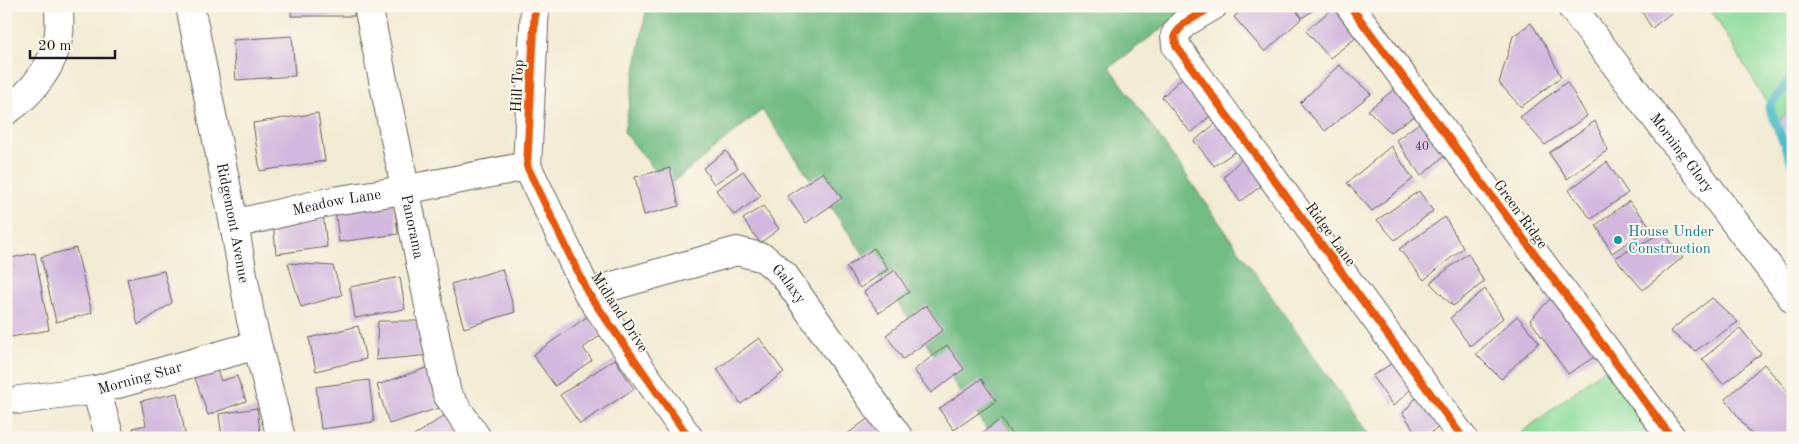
<svg xmlns="http://www.w3.org/2000/svg" width="1799" height="444" font-family="'Old Standard TT',serif">
<style>
.industrial{fill:#bcc3de}
.green{fill:#8edd9c;stroke:#557c5c}
.forest{fill:#72bc84;stroke:#476c50}
.lines{fill:none;stroke-linecap:round;stroke-linejoin:round}
.stream{stroke:#4fbdc7;stroke-width:9}
.building{fill:#d2b8de}
.minor-casing{stroke:#67645c;stroke-width:30}
.minor{stroke:#fff;stroke-width:28}
.cycleway-casing{stroke:#fbf7ec;stroke-width:11}
.cycleway{stroke:#e8590c;stroke-width:8}
.culture-dot{fill:#0f9aa8;stroke:#fbf7ec;stroke-width:2}
.labels{text-anchor:middle;stroke-width:4;stroke-linejoin:round;paint-order:stroke}
.number-label{font-size:12px;fill:#4a434c}
.street-label{font-size:15px;fill:#1c1c1c;stroke:#fbf7ec}
.culture-label{font-size:15px;fill:#0d838f;stroke:#fbf7ec;text-anchor:start}
</style>
<rect width="100%" height="100%" fill="#fbf7ec"/>
<filter id="ink" filterUnits="userSpaceOnUse"><feTurbulence type="fractalNoise" baseFrequency=".02" numOctaves="2"/><feDisplacementMap in="SourceGraphic" scale="10" xChannelSelector="R" yChannelSelector="G"/><feConvolveMatrix kernelMatrix="1 2 1 2 8 2 1 2 1" color-interpolation-filters="sRGB"/></filter>
<filter id="wash" filterUnits="userSpaceOnUse"><feTurbulence type="fractalNoise" baseFrequency=".0096" numOctaves="4" result="noise"/><feDisplacementMap in="SourceGraphic" scale="20" xChannelSelector="R" yChannelSelector="G"/><feGaussianBlur stdDeviation="1.12" result="paint"/><feColorMatrix in="noise" values="0 0 0 0 0 0 0 0 0 0 0 0 0 0 0 0 0 1.4 0 .05"/><feComposite in="paint" operator="in"/></filter>
<g filter="url(#wash)">
<rect width="100%" height="100%" fill="#f2ebd4"/>
<polygon class="industrial" points="1793,104 1793,142 1778,122"/>
<g class="green">
<polygon points="1709,6 1793,6 1793,104 1778,122"/>
<polygon points="1605,368 1653,438 1515,438"/>
</g>
<polygon class="forest" points="647,6 1192,6 1110,67 1371,438 993,438 762,110 668,186 624,132"/>
<g class="lines">
<polyline class="stream" points="1793,75 1769,107 1793,165"/>
</g>
<g id="blocks">
<g class="building">
<rect x="291" y="6" width="63" height="10"/>
<polygon points="1245,6 1292,6 1302,18 1265,52 1234,17"/>
<polygon points="1295,6 1319,6 1302,18"/>
<polygon points="1335,6 1339,6 1358,36 1330,58 1306,31"/>
<polygon points="1638,6 1680,6 1652,28"/>
<polygon points="1531,23 1546,46 1561,77 1521,107 1499,83 1513,36"/>
<polygon points="292,36 295,76 236,80 233,40"/>
<polygon points="1339,65 1371,94 1325,131 1300,103"/>
<polygon points="1187,73 1211,115 1191,133 1162,97"/>
<polygon points="1567,82 1587,116 1545,145 1520,117"/>
<polygon points="1397,87 1418,114 1390,132 1368,110"/>
<polygon points="318,113 325,161 260,171 253,123"/>
<polygon points="1426,118 1449,152 1421,176 1396,140"/>
<polygon points="1220,120 1239,149 1214,166 1194,141"/>
<polygon points="1595,121 1608,150 1567,179 1549,153"/>
<polygon points="1391,146 1413,179 1372,211 1347,183"/>
<polygon points="726,151 738,168 714,184 703,168"/>
<polygon points="1246,154 1265,183 1240,202 1224,177"/>
<polygon points="1607,162 1628,193 1591,219 1569,190"/>
<polygon points="670,168 679,206 644,215 635,177"/>
<polygon points="743,171 761,196 734,215 716,190"/>
<polygon points="823,172 842,198 806,223 787,196"/>
<polygon points="1419,191 1433,211 1395,240 1377,220"/>
<polygon points="1629,201 1651,227 1612,253 1596,225"/>
<polygon points="394,202 398,234 339,242 335,210"/>
<polygon points="763,206 779,229 760,243 743,219"/>
<polygon points="323,214 327,247 276,254 273,221"/>
<polygon points="1445,217 1463,248 1424,280 1399,249"/>
<polygon points="1663,232 1683,257 1643,290 1615,258"/>
<polygon points="76,248 92,313 56,322 41,257"/>
<polygon points="874,248 888,269 860,288 846,267"/>
<polygon points="35,253 49,330 6,338 6,259"/>
<polygon points="1468,253 1484,282 1453,306 1430,283"/>
<polygon points="288,263 333,266 342,295 301,307"/>
<polygon points="502,269 515,312 464,328 451,284"/>
<polygon points="895,270 909,292 879,313 864,292"/>
<polygon points="164,271 172,303 138,325 127,279"/>
<polygon points="400,277 405,309 355,318 350,287"/>
<polygon points="1485,289 1503,318 1470,346 1450,318"/>
<polygon points="1553,296 1599,354 1568,374 1530,320"/>
<polygon points="1712,298 1738,322 1695,351 1670,331"/>
<polygon points="926,305 943,330 903,359 886,335"/>
<polygon points="588,316 601,335 583,348 592,360 555,386 533,355"/>
<polygon points="1517,316 1539,342 1501,379 1476,354"/>
<polygon points="378,321 424,321 431,355 376,360"/>
<polygon points="358,326 366,359 316,371 309,338"/>
<polygon points="1740,328 1761,354 1723,384 1702,359"/>
<polygon points="759,338 784,372 741,404 717,369"/>
<polygon points="947,345 964,369 931,393 914,370"/>
<polygon points="213,359 221,381 237,376 246,401 208,415 191,367"/>
<polygon points="615,359 634,389 580,424 560,395"/>
<polygon points="1397,360 1412,388 1393,406 1372,376"/>
<polygon points="1764,364 1793,397 1793,438 1754,438 1725,399"/>
<polygon points="429,367 442,407 389,424 377,385"/>
<polygon points="981,379 996,401 954,430 939,409"/>
<polygon points="369,380 374,422 321,429 316,387"/>
<polygon points="1421,392 1444,423 1424,438 1419,438 1403,413"/>
<polygon points="177,393 186,438 135,438 133,428 146,425 141,401"/>
<polygon points="257,408 261,438 222,438 219,414"/>
<polygon points="448,413 465,438 411,438"/>
<polygon points="870,417 885,438 842,438"/>
<polygon points="1001,419 1014,438 975,438"/>
</g>
</g>
</g>
<g filter="url(#ink)">
<use href="#blocks" fill-opacity="0" stroke="#67645c" stroke-width="1"/>
<g class="lines">
<g class="minor-casing">
<g id="minor">
<path id="s1" d="M190,6l44,218 17,96 30,118"/>
<path id="s2" d="M368,6l79,388 30,44"/>
<polyline points="535,6 527,166 588,293 689,438"/>
<polyline points="1213,6 1183,24 1175,35 1176,46 1463,438"/>
<polyline points="1350,6 1672,438"/>
<path id="s3" d="M1571,6l222,293"/>
<path d="M6,111c26,-17 49,-46 53,-78 1,-8 0,-18 0,-27"/>
<path id="s4" d="M234,224l99,-23 71,-11 123,-24"/>
<path id="s5" d="M588,293l149,-42 27,7 20,17 115,163"/>
<polyline points="96,390 110,438"/>
<path id="s6" d="M20,400l76,-10 161,-45"/>
</g>
</g>
<use href="#minor" class="minor"/>
<g class="cycleway-casing">
<g id="cycleway">
<polyline points="535,6 527,166 588,293 689,438"/>
<polyline points="1213,6 1183,24 1175,35 1176,46 1463,438"/>
<polyline points="1350,6 1672,438"/>
</g>
</g>
<use href="#cycleway" class="cycleway"/>
</g>
</g>
<circle class="culture-dot" cx="1618" cy="240" r="5"/>
<g class="labels">
<g class="number-label">
<text x="1422" y="150">40</text>
</g>
<g class="street-label">
<text transform="translate(517 86) rotate(-87)" y="5">Hill Top</text>
<text dy="5" stroke="none"><textPath href="#s3" startOffset="184">Morning Glory</textPath></text>
<text dy="5" stroke="none"><textPath href="#s4" startOffset="105">Meadow Lane</textPath></text>
<text transform="translate(1521 214) rotate(54)" y="5">Green Ridge</text>
<text dy="5" stroke="none"><textPath href="#s1" startOffset="221">Ridgemont Avenue</textPath></text>
<text dy="5" stroke="none"><textPath href="#s2" startOffset="225">Panorama</textPath></text>
<text transform="translate(1331 234) rotate(54)" y="5">Ridge Lane</text>
<text dy="5" stroke="none"><textPath href="#s5" startOffset="219">Galaxy</textPath></text>
<text transform="translate(620 312) rotate(57)" y="5">Midland Drive</text>
<text dy="5" stroke="none"><textPath href="#s6" startOffset="122">Morning Star</textPath></text>
</g>
<g class="culture-label">
<text x="1628" y="236">House Under<tspan x="1628" dy="17">Construction</tspan></text>
</g>
</g>
<rect width="1799" height="444" fill="none" stroke="#fbf7ec" stroke-width="25"/>
<path d="M30 50v8h85v-8" fill="none" stroke="#1c1c1c" stroke-width="2.5"/>
<text x="38" y="50" font-size="15" fill="#1c1c1c" stroke="#fbf7ec" stroke-width="4" paint-order="stroke">20 m</text>
</svg>
